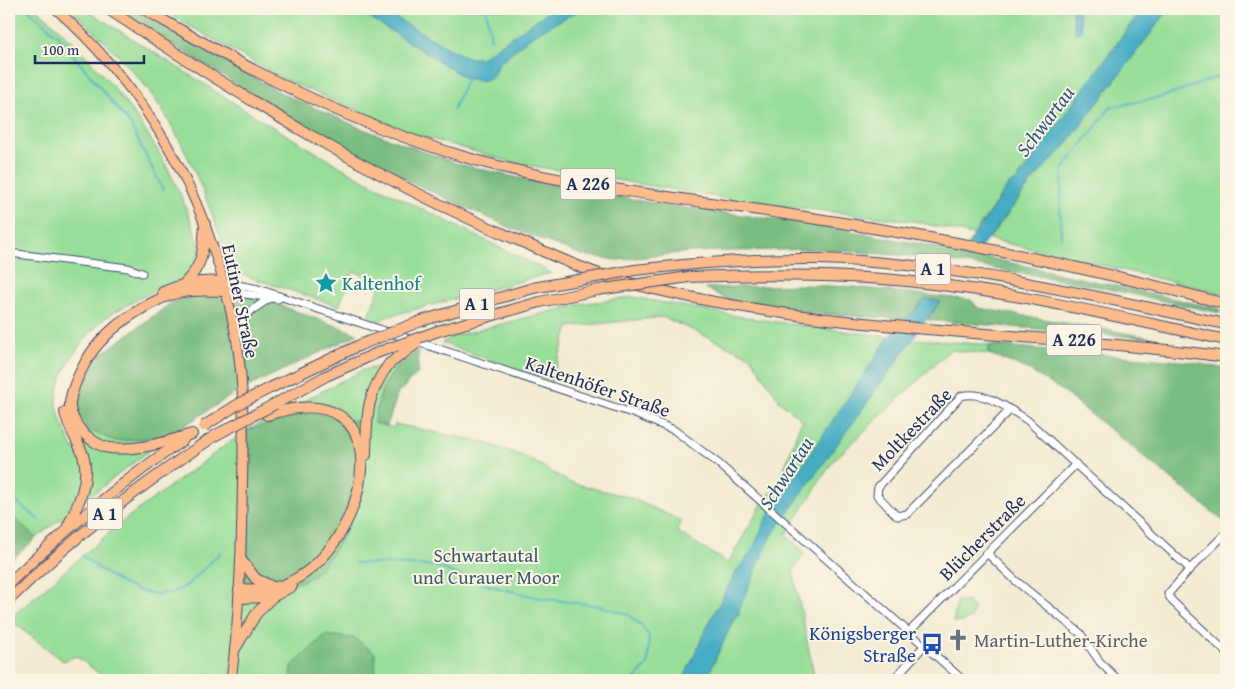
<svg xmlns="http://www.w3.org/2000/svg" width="1235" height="689" font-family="'Gentium Book Plus',serif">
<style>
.green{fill:#97de98;stroke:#59867b;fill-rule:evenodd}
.forest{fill:#79bd80;stroke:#4a766f}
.water{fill:#45acc4;stroke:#306e91}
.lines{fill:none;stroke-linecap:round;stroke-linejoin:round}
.stream{stroke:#45acc4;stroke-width:2}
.minor-casing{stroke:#3b4b6f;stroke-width:9}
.major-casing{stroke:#3b4b6f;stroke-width:11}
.highway-casing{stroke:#3b4b6f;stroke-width:12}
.minor{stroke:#fff;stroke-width:7}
.major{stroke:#fbbb8c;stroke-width:9}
.highway{stroke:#fbbb8c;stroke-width:10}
.highway-bridge-casing{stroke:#3b4b6f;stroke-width:12;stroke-linecap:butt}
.highway-bridge{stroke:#fbbb8c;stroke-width:10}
.labels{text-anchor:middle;stroke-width:4;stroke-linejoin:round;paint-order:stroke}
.shield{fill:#fcf5e5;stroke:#5e6a86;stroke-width:1}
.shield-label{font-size:18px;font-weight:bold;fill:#1b2f5e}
.culture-label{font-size:19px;fill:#0d838f;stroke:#fcf5e5;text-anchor:start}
.street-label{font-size:19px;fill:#1b2f5e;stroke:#fcf5e5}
.park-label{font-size:19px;fill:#3a5b6c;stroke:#fcf5e5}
.transit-label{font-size:19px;fill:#164399;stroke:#fcf5e5;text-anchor:end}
.worship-label{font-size:19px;fill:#5b616d;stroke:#fcf5e5;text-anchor:start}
.water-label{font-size:20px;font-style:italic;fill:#2a5b82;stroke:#fcf5e5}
</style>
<rect width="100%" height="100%" fill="#fcf5e5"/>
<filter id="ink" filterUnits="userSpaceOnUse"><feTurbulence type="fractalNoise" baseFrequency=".02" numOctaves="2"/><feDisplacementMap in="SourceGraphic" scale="10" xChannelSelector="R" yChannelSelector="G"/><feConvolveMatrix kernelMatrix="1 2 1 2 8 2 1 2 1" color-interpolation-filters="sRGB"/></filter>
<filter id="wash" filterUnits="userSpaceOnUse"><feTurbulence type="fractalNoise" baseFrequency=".0096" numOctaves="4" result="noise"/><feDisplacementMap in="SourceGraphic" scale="20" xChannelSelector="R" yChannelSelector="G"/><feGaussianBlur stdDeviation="1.12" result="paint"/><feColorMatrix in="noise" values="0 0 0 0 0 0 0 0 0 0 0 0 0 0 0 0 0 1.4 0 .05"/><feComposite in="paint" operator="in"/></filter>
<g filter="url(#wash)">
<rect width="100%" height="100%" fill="#f3ebd2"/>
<g class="green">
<path d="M9,9h28c66,58 124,129 154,212 3,10 12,27 7,36 -13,30 -30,27 -56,40 -12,7 -28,14 -39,23 -19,17 -44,50 -46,76 -2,18 10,38 17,54l14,-20 28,11 52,-5 -132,102 -27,-24z"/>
<path d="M71,9h14l176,111 97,57 193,96 -165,44 -16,9 -2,-9 14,-34 -28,-12 -15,35 -99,-32 -9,-9c-22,-58 -42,-119 -79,-170 -24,-32 -53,-59 -81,-86z"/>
<polygon points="160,9 1142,9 1016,182 1009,184 973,235 914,221 747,202 515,163 414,134 283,79"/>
<polygon points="1169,9 1226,9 1226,294 989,239 1042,168 1062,150"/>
<path d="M632,297l122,22 135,18 -5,8 28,-3 3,-3 75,6 -2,9 -38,-4 -117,111 -46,72 -1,2 19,17 -12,19 22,109h-707l-32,-24 -13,5 -54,-42 114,-98 122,-90 118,-61 38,-8 -19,26 -8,35 20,5 1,-4 91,19 42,15 41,24 62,16 51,23 -6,10 52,32 35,-61 16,-19 22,-61h3l-24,-21 -30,-45 -87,-39 -94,10 -18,54 -109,-38 12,-7 127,-32zM245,431l59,150 -58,8z"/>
<polygon points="957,601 969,602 974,609 971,618 962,622 953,622"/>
</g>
<g class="forest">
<polygon points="122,9 132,9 283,94 363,129 455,163 544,184 671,206 818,225 962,252 961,254 973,257 975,255 1220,309 1220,313 1080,283 924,257 817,249 689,252 617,260 582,255 511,228 383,169 265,102 120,12"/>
<polygon points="800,285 853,287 971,300 978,308 1160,339 928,320 940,301 925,299 907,319 807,313 733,302 705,288"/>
<polygon points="197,294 260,298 358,334 235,393 168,436 116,441 88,430 80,419 76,404 97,357 171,303"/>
<polygon points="990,345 1191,362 1226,369 1226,523 1061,390 1025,368 988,354"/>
<path d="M418,351v22l-20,20 -11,33 -13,-3c5,-34 15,-53 44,-72z"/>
<path d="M310,412l47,9c4,20 8,40 6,61 -2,25 -35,91 -60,99 -18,6 -39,6 -58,8v-158z"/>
<polygon points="15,519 36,538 9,562 9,527"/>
<polygon points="325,635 354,638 375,653 376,680 291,680 292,666"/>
</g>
<g class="water">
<polygon points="356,9 381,9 453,51 470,58 481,58 552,9 582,9 533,35 499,63 492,77 483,81 465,78"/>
<polygon points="1071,9 1078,9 1082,32 1075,33"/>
<path d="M1142,9h27l-107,141c-35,31 -58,72 -89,107l-12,-2 48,-71 7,-3z"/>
<polygon points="925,299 940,301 772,535 739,608 739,614 733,621 706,680 683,680 708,625 734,575 753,549 766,519 889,337"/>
</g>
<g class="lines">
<g class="stream">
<polyline points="28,9 57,35 130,124 163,190"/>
<polyline points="486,9 491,39"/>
<polyline points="453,110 467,78"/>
<polyline points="1061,237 1060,211 1063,169 1111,107 1162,97 1226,74"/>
<polyline points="9,496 39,520"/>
<path d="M82,556c27,21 67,52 102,31 13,-9 25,-24 37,-35"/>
<polyline points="355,563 435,566 482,584 540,598 600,606 627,614 641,625 649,636 648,665 633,680"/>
</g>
</g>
</g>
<g filter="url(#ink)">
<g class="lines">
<g class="minor-casing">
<g id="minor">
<polyline points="9,253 128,268 142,273"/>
<polyline points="223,282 258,289 635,414 674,430 719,464 963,680"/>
<polyline points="225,291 278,299"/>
<polyline points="236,338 249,312 270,298"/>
<path d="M1010,410l-103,104 -10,2 -20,-21 1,-8 83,-91c23,-6 47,12 66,24l163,149"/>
<polyline points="1226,533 1190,569 1168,594 1172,601 1226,652"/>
<polyline points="988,554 1016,581 1080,633 1100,662 1118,680"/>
<polyline points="909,632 1076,464"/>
<polyline points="893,680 924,646"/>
</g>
</g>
<g class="major-casing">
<path id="major" d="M56,9c99,88 156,198 180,328 10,56 7,113 6,170 -1,58 -3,116 -11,173"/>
</g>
<g class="highway-casing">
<g id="highway">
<path d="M108,9c131,86 267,171 412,232 34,15 70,32 106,41 196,52 400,48 600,75"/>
<path d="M144,9c106,62 205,114 324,149 105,30 217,40 324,57 146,22 292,51 434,89"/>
<path d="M635,270c61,-7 123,-12 185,-11 137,4 272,37 406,65"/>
<path d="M689,277c79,-3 156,-3 235,6 102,11 202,36 302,57"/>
<path d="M184,284c20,-20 19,-33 21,-60"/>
<path d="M163,292c21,-9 38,-12 60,-10"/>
<polyline points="421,321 533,288"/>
<polyline points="438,331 540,302 597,290"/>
<polyline points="270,388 360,345"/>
<polyline points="275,404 326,376 379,352"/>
<path d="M65,412c3,16 13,28 18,43 8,26 -6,52 -17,75"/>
<path d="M192,434c-26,8 -53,17 -82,14 -10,-1 -24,-11 -31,-20 -4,-6 -8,-13 -9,-21 -1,-17 18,-53 30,-65 15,-17 37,-32 58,-42 21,-11 44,-10 67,-9"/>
<path d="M366,455c1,-38 -1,-59 23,-91"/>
<polyline points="241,560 256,579 271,586"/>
<path d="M9,583c55,-52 111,-100 174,-143"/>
<path d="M239,590c18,-1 37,0 53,-9 80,-41 113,-211 -25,-166"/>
<polyline points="239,598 272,597 292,586"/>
<path d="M9,600c65,-64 131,-114 207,-165"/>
<polyline points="235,649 256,614 272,597"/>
</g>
</g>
<use href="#minor" class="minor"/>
<use href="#major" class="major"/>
<use href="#highway" class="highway"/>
<g class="highway-bridge-casing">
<g id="highway-bridge">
<polyline points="533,288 635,270"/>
<polyline points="597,290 689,277"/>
<polyline points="360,345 421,321"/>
<polyline points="379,352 438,331"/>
<polyline points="389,364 416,344"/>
<polyline points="204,426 237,405 270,388"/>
<polyline points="216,435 275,404"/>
</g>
</g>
<use href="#highway-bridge" class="highway-bridge"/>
</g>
</g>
<defs>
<g id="sight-bare" transform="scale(1.725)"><path d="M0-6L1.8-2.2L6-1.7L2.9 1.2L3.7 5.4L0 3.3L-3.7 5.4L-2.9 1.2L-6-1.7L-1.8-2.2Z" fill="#0f9aa8" stroke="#fcf5e5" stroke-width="2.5" paint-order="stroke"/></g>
<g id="church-bare" transform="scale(1.725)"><path d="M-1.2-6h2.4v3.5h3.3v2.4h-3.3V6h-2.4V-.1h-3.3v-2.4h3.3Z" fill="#6b7280" stroke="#fcf5e5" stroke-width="2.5" paint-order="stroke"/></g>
<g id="bus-bare" transform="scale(1.725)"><path d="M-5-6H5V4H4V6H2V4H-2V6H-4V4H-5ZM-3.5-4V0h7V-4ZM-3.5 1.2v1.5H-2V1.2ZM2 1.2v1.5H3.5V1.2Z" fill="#1a4fb4" stroke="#fcf5e5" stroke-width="2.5" paint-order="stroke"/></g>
</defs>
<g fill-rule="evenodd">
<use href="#sight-bare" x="326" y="283"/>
<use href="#church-bare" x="958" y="640"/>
<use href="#bus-bare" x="932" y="644"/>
</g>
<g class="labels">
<g class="shield">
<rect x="560.5" y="168.5" width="55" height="31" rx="4"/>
<rect x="915.5" y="253.5" width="35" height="31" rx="4"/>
<rect x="459.5" y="288.5" width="35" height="31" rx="4"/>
<rect x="1046.5" y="324.5" width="55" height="31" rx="4"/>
<rect x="87.5" y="498.5" width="35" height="31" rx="4"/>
</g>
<g class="shield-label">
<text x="588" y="190">A 226</text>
<text x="933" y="275">A 1</text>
<text x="477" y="310">A 1</text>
<text x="1074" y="346">A 226</text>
<text x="105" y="520">A 1</text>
</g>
<g class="culture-label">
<text x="342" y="290">Kaltenhof</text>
</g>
<g class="street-label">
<text transform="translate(241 301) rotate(78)" y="7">Eutiner Straße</text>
<text transform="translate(598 386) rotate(19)" y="7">Kaltenhöfer Straße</text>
<text transform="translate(911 429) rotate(-46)" y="7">Moltkestraße</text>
<text transform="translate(982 537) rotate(-45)" y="7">Blücherstraße</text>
</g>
<g class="park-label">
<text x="486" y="562">Schwartautal<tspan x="486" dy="22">und Curauer Moor</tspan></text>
</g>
<g class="transit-label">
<text x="916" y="640">Königsberger<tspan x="916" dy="22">Straße</tspan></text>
</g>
<g class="worship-label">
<text x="974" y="647">Martin-Luther-Kirche</text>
</g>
<g class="water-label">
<text transform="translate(1045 121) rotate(-53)" y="7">Schwartau</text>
<text transform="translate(786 473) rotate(-57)" y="7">Schwartau</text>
</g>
</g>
<rect width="1235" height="689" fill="none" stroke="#fcf5e5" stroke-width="30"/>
<path d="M35 55v8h109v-8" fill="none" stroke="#1b2f5e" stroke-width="2.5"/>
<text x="42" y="55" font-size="15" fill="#1b2f5e" stroke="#fcf5e5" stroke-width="4" paint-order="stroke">100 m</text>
</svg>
